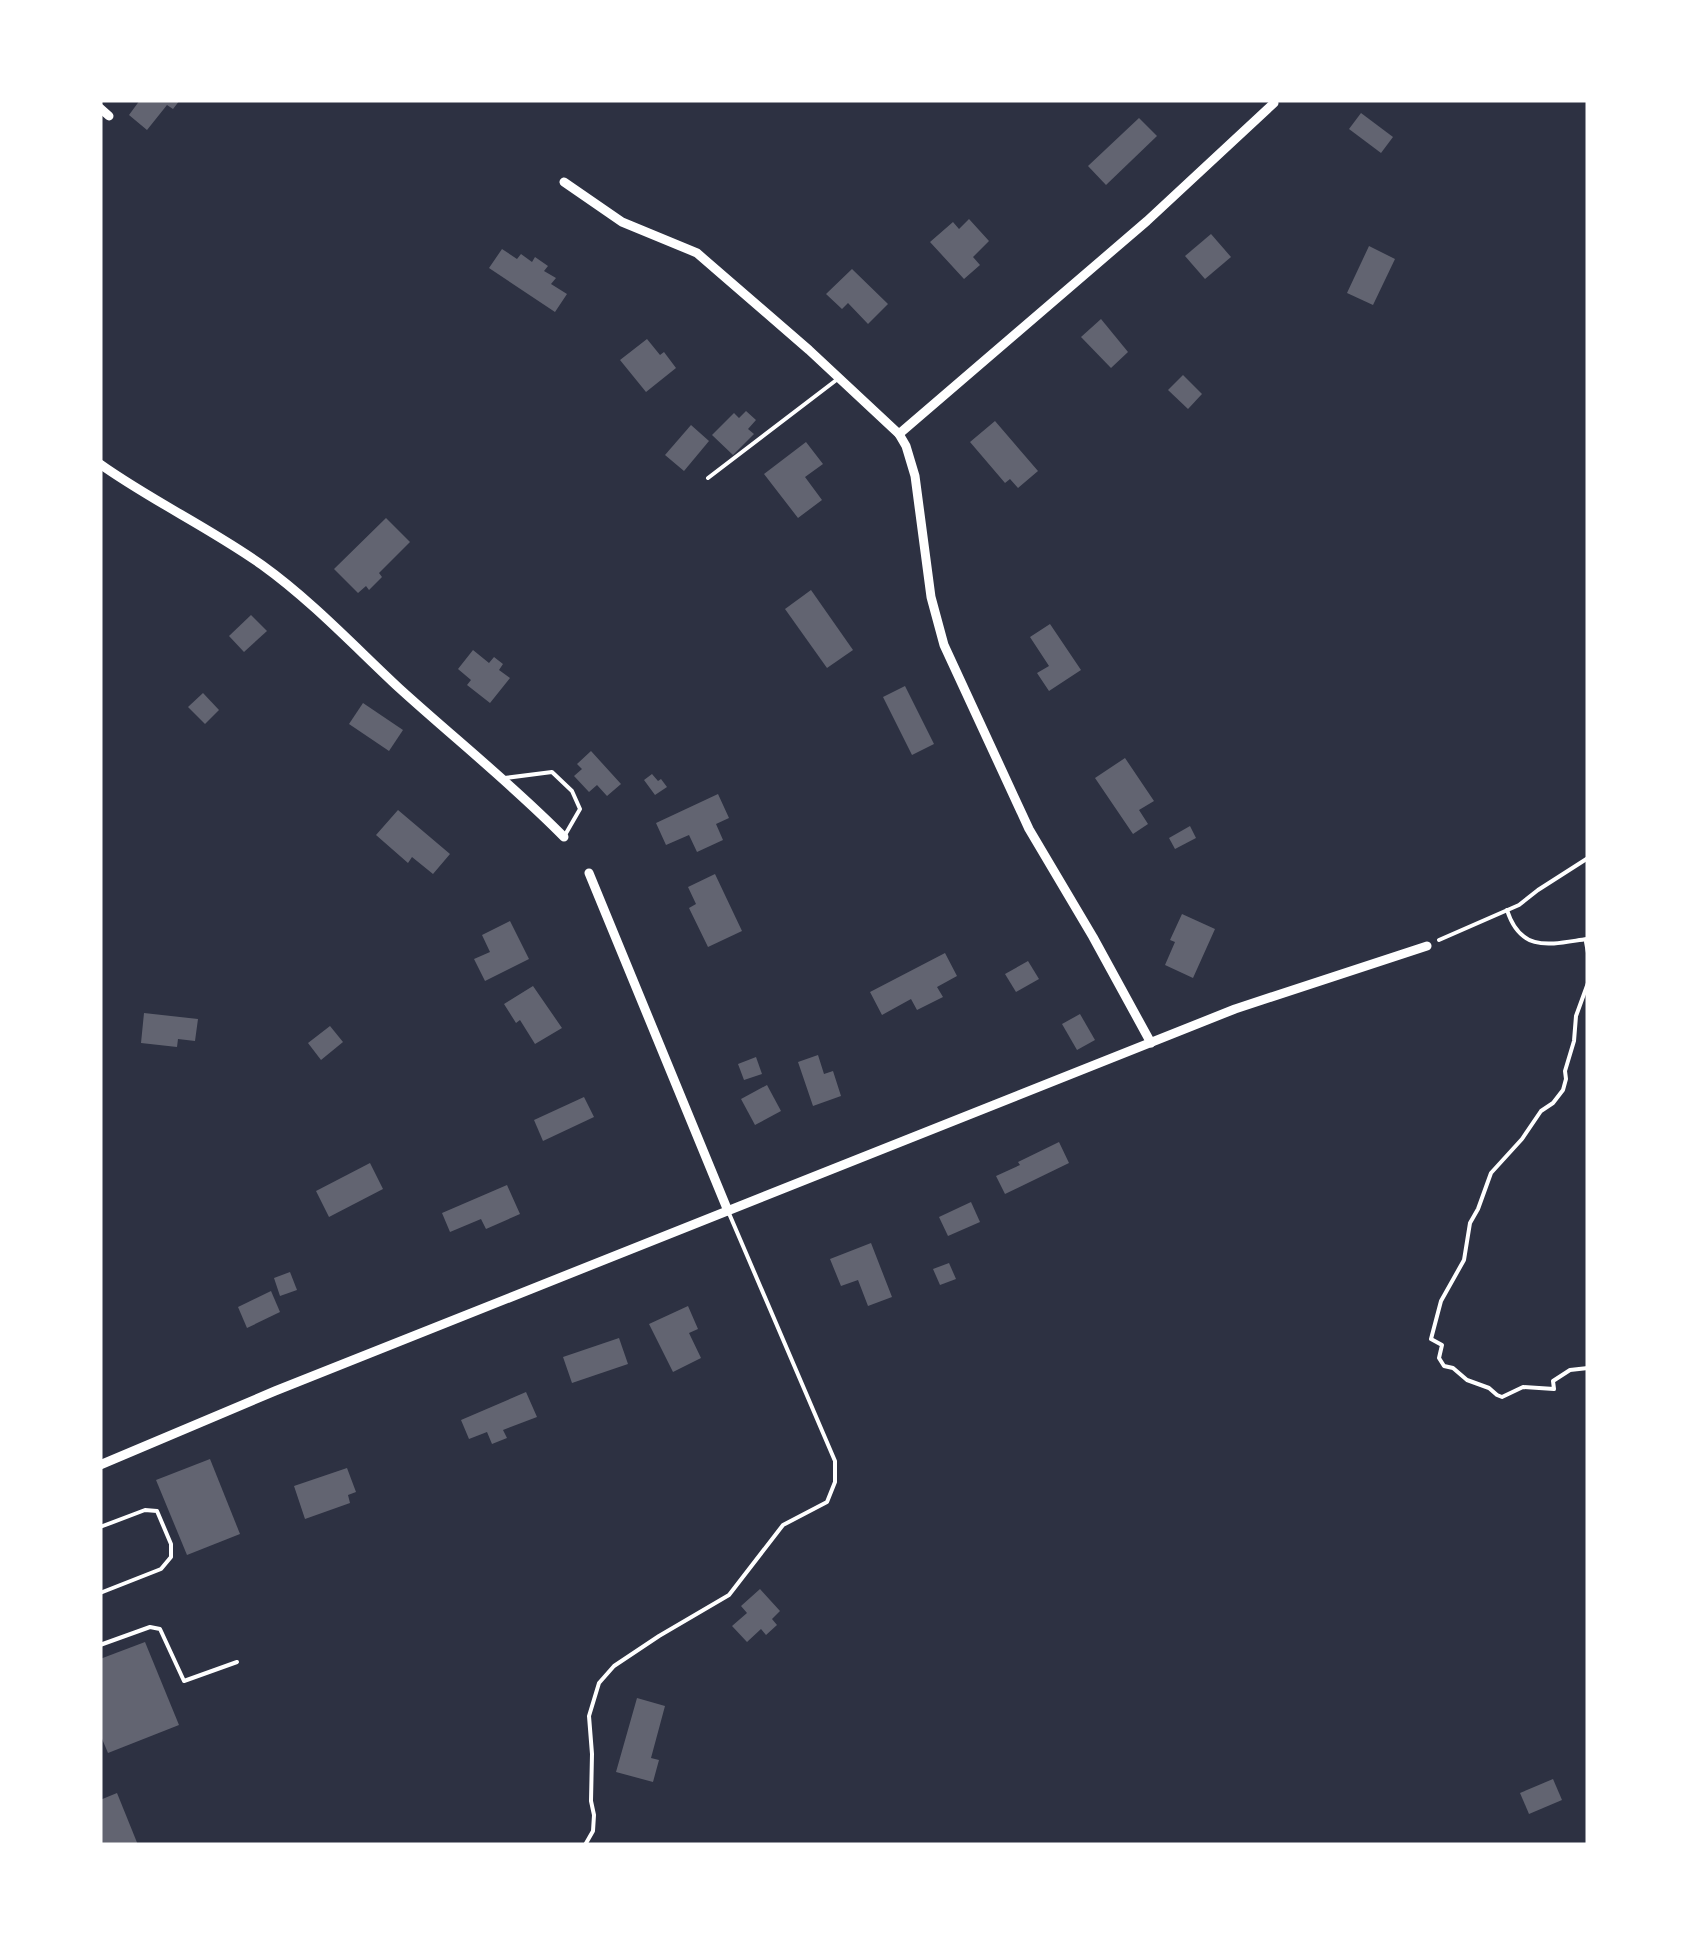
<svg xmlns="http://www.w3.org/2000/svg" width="1688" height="1945" font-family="'Golos Text',sans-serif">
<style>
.building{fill:#626471}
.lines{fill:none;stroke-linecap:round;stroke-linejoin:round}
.path{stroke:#fff;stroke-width:4}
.service{stroke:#fff;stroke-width:4}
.minor{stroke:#fff;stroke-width:9}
</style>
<rect width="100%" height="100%" fill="#2d3142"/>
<g class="building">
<polygon points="140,100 180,100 173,109 167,105 147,130 129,115"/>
<polygon points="1361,113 1393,137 1381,153 1349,129"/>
<polygon points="1139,118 1157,136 1106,185 1088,166"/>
<polygon points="969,219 989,241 973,257 980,265 964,279 930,242 953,222 959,229"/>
<polygon points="1211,234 1231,257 1205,279 1185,256"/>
<polygon points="1369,246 1395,259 1373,305 1347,293"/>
<polygon points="502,249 517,259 521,254 532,262 535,257 548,266 544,271 556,278 551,284 567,294 555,312 489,268"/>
<polygon points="852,269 888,304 868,324 848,303 842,309 826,294"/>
<polygon points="1101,319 1128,352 1111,368 1081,337"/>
<polygon points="647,339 660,355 664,352 676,368 646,392 620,360"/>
<polygon points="1183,375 1202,394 1188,409 1168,390"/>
<polygon points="746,411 756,420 748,429 754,434 733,455 712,435 734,413 739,418"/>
<polygon points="995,421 1038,471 1018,488 1010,479 1005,483 970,442"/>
<polygon points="691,425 709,441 684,471 665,455"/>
<polygon points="806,442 823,464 805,477 822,500 798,518 764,474"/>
<polygon points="386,518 410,542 379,573 382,577 369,590 366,586 358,593 334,569"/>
<polygon points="811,590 853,650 827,668 785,609"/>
<polygon points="251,615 267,631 244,652 229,636"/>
<polygon points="1050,624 1081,670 1049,691 1037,673 1049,666 1030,637"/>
<polygon points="473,650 489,663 494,657 503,664 499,670 510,678 490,703 467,685 471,680 458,669"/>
<polygon points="905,686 934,744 912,755 883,697"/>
<polygon points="203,693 219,710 205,724 188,707"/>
<polygon points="363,703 403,730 389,751 349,724"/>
<polygon points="591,751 621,784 607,796 597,785 589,792 574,776 582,769 577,764"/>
<polygon points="1125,758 1154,801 1139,810 1148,824 1133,834 1095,778"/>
<polygon points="652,774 658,781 661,779 667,787 655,795 644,780"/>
<polygon points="718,794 729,818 716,824 723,840 697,852 689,835 666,845 656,823"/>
<polygon points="398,810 450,854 433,874 412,857 408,863 376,835"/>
<polygon points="1190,826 1196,838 1175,849 1169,838"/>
<polygon points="715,874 742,931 708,947 689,908 696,904 688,887"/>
<polygon points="1182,914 1215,929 1193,978 1165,965 1175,942 1170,940"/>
<polygon points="510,921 529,959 485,981 474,959 490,952 482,935"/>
<polygon points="945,953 957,976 937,987 943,997 917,1010 911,999 882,1015 870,992"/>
<polygon points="1028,961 1039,979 1016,992 1005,974"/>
<polygon points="533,986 562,1028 535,1044 520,1020 516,1023 504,1004"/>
<polygon points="144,1013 198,1019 195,1041 178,1039 177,1047 141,1043"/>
<polygon points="1080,1014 1095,1040 1077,1050 1062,1024"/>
<polygon points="330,1026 343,1042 321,1060 308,1043"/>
<polygon points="818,1055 824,1074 833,1071 841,1096 813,1106 798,1062"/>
<polygon points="756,1057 762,1074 744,1080 738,1064"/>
<polygon points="767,1085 781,1111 755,1125 741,1099"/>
<polygon points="584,1097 594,1117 543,1141 534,1120"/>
<polygon points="1059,1142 1069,1163 1005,1194 996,1176 1020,1165 1018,1162"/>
<polygon points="370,1163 383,1189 329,1217 316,1191"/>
<polygon points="507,1185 520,1214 486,1229 481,1219 450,1232 442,1213"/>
<polygon points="971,1202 980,1222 948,1236 939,1217"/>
<polygon points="871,1243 892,1297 868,1306 858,1280 841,1286 830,1259"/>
<polygon points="949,1263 956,1279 940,1285 933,1269"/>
<polygon points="290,1272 297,1290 280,1296 274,1278"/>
<polygon points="271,1291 280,1312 247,1328 238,1307"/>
<polygon points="688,1306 698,1329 689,1333 701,1358 673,1372 649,1324"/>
<polygon points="619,1338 628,1364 572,1383 563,1357"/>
<polygon points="526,1392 537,1417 503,1430 507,1438 492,1444 487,1432 469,1439 461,1420"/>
<polygon points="210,1459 240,1534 187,1555 156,1480"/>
<polygon points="347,1468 356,1492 348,1495 350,1503 305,1519 294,1486"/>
<polygon points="760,1589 780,1611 772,1619 777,1625 766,1635 761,1629 747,1642 732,1626 747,1613 741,1606"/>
<polygon points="145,1642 179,1725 108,1753 100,1734 100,1659"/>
<polygon points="637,1698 665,1706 651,1758 659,1760 653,1782 616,1772"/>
<polygon points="1553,1779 1562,1800 1529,1814 1520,1793"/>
<polygon points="117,1793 138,1845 100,1845 100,1800"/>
</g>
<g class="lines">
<g class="path">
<path d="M1507,910c14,44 44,34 80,29"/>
<polyline points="1588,938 1586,942 1588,953"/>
<polyline points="1439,940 1519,905 1538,890 1588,858"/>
<polyline points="1588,983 1576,1016 1574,1041 1565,1071 1566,1079 1563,1090 1553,1103 1541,1111 1522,1139 1491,1173 1478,1209 1470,1223 1464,1260 1441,1301 1431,1339 1442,1345 1439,1358 1444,1366 1453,1368 1467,1380 1489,1388 1497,1395 1502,1397 1523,1387 1554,1389 1553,1381 1570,1370 1588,1368"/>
</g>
<g class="service">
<polyline points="708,478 839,378"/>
<polyline points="505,778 552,772 572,791 580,809 565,835"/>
<polyline points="100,1527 145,1510 157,1511 171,1544 171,1557 161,1569 100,1593"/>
<polyline points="100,1645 150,1627 160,1629 184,1681 237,1662"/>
<polyline points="585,1845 593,1831 594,1815 591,1801 592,1754 589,1716 599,1683 614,1666 659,1636 729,1595 783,1525 827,1502 835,1482 835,1461 728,1211"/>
</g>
<g class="minor">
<polyline points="100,108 109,116"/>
<polyline points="564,182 622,222 697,253 809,350 899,434 906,446 915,476 931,597 944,645 1029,829 1093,937 1151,1043"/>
<polyline points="899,434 1147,221 1274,103"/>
<path d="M100,464c52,37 110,64 162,101 50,36 93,82 137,123 55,50 113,96 165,149"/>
<polyline points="589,873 728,1211"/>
<polyline points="100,1465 275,1391 1235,1009 1427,946"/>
</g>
</g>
<rect width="1688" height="1945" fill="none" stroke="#ffffff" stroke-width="205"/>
</svg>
